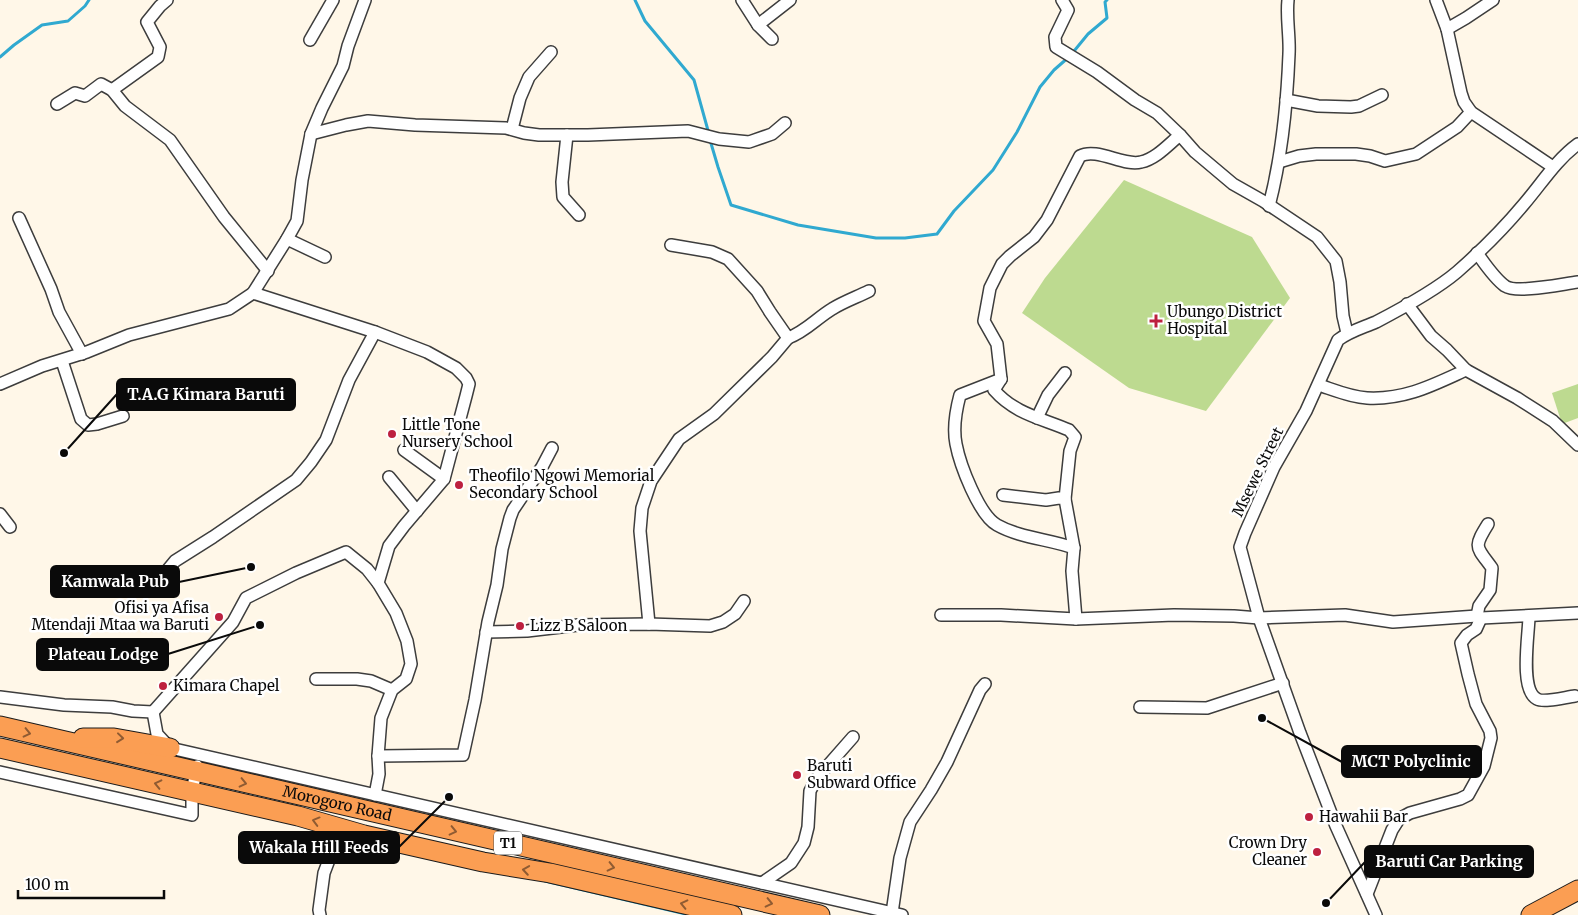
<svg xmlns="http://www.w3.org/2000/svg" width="1578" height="915" font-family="Merriweather,serif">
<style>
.forest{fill:#bdda90}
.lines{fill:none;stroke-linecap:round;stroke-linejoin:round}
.stream{stroke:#30a9d0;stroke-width:3}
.minor-casing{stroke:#3d3d3d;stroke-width:14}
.trunk-casing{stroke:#1b1b1b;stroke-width:21}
.minor{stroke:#fff;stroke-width:11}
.trunk{stroke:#fb9e53;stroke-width:19}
.oneway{stroke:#8f5b32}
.poi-dot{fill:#bd203f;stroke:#fff;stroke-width:2}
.labels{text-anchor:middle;stroke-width:5;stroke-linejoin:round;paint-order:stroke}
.shield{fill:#fff;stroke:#545454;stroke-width:1}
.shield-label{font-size:14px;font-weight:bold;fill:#0a0a0a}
.poi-label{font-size:15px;fill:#0a0a0a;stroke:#fff;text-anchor:start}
.street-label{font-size:15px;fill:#0a0a0a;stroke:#fff}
.leader{fill:none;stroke:#0a0a0a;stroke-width:2}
.callout-dot{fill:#0a0a0a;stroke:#fff;stroke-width:2}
.callout{fill:#0a0a0a;stroke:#0a0a0a;stroke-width:2}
.callout-label{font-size:16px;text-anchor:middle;font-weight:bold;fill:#fff}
</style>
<rect width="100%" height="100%" fill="#fff7e8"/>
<g class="forest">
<polygon points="1124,180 1252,237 1290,298 1206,411 1129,388 1022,313 1045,278"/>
<polygon points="1578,384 1578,418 1562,424 1552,393"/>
</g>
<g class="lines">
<g class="stream">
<polyline points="635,0 645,21 694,80 709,134"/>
<polyline points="0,57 14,45 42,25 68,21 85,6 89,0"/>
<polyline points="710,140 718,167 731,205 798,225 876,238 905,238 937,234 954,211 993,170 1017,132 1040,87 1054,70 1070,56 1088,34 1107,18 1105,2 1107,0"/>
<polyline points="545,881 690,915"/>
</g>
<g class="minor-casing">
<g id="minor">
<polyline points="742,0 758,25 772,39"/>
<polyline points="1062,0 1068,10 1055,37 1056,47 1097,72 1135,100 1157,113 1180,135 1195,152 1233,184 1263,201 1317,237 1336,261 1340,282 1343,316 1347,333"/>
<polyline points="1436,0 1447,29 1461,93 1464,102 1471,112 1553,167"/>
<polyline points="758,25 790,0"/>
<polyline points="1447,29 1466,18 1493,0"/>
<polyline points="310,40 333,0"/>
<polyline points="112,90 158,57 160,47 147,22 160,6 167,0"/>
<polyline points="1286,100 1318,106 1351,107 1359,106 1382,95"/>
<polyline points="57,104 75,93 85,96 101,84 112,90 125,106 170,140 224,217 268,271"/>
<polyline points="512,129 520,98 529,77 551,52"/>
<polyline points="311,134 346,125 368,121 415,125 506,128 524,133 539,135 588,135 688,131 719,139 749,142 772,134 785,123"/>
<polyline points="567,135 562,182 563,197 579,215"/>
<polyline points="1279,162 1299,156 1316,154 1356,154 1370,156 1385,161 1416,154 1457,127 1471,112"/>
<path d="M1269,206c13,-50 18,-101 20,-152 1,-18 -3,-36 -1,-54"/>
<polyline points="19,218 51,289 59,312 82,354"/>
<polyline points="287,239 325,257"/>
<path d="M671,245l41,7 16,7 29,32 13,21 18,26c17,-6 29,-20 44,-29 11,-7 25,-12 37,-18"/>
<path d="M1477,253c8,11 17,25 28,33 12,8 57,-2 73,-4"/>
<polyline points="253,293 375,332 427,352 456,368 466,378 469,384 466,396 444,479"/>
<polyline points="1407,304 1431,336 1447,350 1466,370 1517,398 1553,421 1578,445"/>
<polyline points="62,361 81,419 88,425 97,424 123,416"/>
<path d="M1001,379l-7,11c21,24 47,28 75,40l6,7 -5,14 -5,48"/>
<polyline points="0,384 42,366 87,352 129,335 229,309 253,293 287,239 297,221 302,180 311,134 322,108 343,66 348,46 365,0"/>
<path d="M1319,385c15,5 31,12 48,13 38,2 66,-13 99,-28"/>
<polyline points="1037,418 1048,395 1065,373"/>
<polyline points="389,477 417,511"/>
<polyline points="1003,495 1046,500 1059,498 1065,499 1074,548"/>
<polyline points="0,514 10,527"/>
<polyline points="378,583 367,569 346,552 296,573 246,598 233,622 153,712 157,734 170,748 902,915"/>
<polyline points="151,590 175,561 213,537 296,480 311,462 326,440 349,380 375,332"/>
<polyline points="941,615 1001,615 1076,619 1174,615 1234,616 1259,618 1345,615 1393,622 1477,616 1481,618 1578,613"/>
<path d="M1477,616l2,-10 11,-16 2,-22c-16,-22 -19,-20 -4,-44"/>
<path d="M1529,616c0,17 -10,74 8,83 7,4 29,-2 38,-3"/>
<path d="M1076,619l-4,-48 2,-23c-25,-9 -54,-10 -77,-23 -18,-10 -37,-60 -41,-81 -3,-15 0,-34 4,-49l41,-16 -4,-35 -13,-23 6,-33 12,-24 8,-8 24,-19 13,-17 33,-64c17,-9 44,11 61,6 15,-3 28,-18 39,-27"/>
<polyline points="649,624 640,531 642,508 651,481 679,439 714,414 772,357 788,338"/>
<polyline points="486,632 527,631 578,625 649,624 710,626 723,622 735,614 744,601"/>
<polyline points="316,679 357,679 371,681 392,690"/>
<polyline points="0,697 64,705 112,707 133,711 153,712"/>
<polyline points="1140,707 1207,708 1283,683"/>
<polyline points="378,756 463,755 475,700 488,622 497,585 502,549 510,518 513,510 542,467 552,448"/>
<polyline points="0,772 192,815 192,792 197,766"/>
<polyline points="375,795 379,774 378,756 381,718 392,690 406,679 411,664 407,641 396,613 378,583 389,546 404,526 444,479 404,450"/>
<polyline points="762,883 791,863 804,843 808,827 810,791 817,778 853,737"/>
<polyline points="1367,894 1392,830 1399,819 1410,813 1460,799 1468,795 1484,766 1491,738 1490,731 1476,704 1468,674 1461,643 1467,635 1476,629 1481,618"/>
<polyline points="892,913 900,858 910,822 931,790 947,762 980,690 985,684"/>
<polyline points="320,915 319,910 324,873 335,844"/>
<path d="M1376,915l-40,-89 -36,-93 -41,-115 -19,-71 5,-14 29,-66 32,-56 32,-71c12,-9 24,-12 38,-18 23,-12 61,-33 81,-50 24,-21 47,-44 67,-68 18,-21 32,-44 54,-60"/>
</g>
</g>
<g class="trunk-casing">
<g id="trunk">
<path id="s1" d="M0,726l820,189"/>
<polyline points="83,738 114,738 170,748"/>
<polyline points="0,748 298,816 364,835 483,862 550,873 732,915"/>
<polyline points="1531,915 1578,890"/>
</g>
</g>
<use href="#minor" class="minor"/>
<use href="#trunk" class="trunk"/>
</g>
<defs><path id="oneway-chevron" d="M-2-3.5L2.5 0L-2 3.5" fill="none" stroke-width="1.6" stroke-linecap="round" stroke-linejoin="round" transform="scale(1.25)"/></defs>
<g class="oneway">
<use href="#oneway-chevron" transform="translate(27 733) rotate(13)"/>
<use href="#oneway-chevron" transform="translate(120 738) rotate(6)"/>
<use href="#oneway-chevron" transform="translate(243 783) rotate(13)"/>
<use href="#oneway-chevron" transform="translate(158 784) rotate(-167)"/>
<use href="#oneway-chevron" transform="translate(316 821) rotate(-165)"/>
<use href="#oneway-chevron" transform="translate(453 831) rotate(13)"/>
<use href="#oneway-chevron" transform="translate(611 867) rotate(13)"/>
<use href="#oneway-chevron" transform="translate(526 870) rotate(-171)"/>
<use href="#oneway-chevron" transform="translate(769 903) rotate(13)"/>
<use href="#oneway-chevron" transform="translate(684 904) rotate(-167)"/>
</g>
<g class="poi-dot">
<path d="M1153.5 313.5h5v5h5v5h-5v5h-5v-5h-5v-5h5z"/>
<circle cx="392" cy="434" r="5"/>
<circle cx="459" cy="485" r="5"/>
<circle cx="219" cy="617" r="5"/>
<circle cx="520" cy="626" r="5"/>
<circle cx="163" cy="686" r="5"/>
<circle cx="797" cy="775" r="5"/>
<circle cx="1309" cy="817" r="5"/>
<circle cx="1317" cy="852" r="5"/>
</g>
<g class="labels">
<rect class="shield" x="494" y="831.5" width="28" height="23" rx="4"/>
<g class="shield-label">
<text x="508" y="848">T1</text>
</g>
<g class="poi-label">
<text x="1167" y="317">Ubungo District<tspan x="1167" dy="17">Hospital</tspan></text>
<text x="402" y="430">Little Tone<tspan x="402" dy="17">Nursery School</tspan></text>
<text x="469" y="481">Theofilo Ngowi Memorial<tspan x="469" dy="17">Secondary School</tspan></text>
<text x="209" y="613" text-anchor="end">Ofisi ya Afisa<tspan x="209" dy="17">Mtendaji Mtaa wa Baruti</tspan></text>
<text x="530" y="631">Lizz B Saloon</text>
<text x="173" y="691">Kimara Chapel</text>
<text x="807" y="771">Baruti<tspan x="807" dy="17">Subward Office</tspan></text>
<text x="1319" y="822">Hawahii Bar</text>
<text x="1307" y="848" text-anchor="end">Crown Dry<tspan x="1307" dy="17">Cleaner</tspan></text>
</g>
<g class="street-label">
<text transform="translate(1258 472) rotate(-64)" y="5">Msewe Street</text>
<text dy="5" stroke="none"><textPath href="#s1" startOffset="346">Morogoro Road</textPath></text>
</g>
</g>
<path class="leader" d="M64 453L117 394M251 567L179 582M260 625L168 654M1262 718L1342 762M449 797L399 847M1326 903L1365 862"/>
<g class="callout-dot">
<circle cx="64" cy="453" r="5"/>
<circle cx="251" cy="567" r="5"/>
<circle cx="260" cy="625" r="5"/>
<circle cx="1262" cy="718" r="5"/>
<circle cx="449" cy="797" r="5"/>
<circle cx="1326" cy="903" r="5"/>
</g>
<g class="callout">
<rect x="117" y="379" width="178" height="31" rx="5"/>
<rect x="51" y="566" width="128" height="31" rx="5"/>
<rect x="37" y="639" width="131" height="31" rx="5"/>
<rect x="1342" y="746" width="139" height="31" rx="5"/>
<rect x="239" y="832" width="160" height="31" rx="5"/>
<rect x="1365" y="846" width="168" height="31" rx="5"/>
</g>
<g class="callout-label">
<text x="206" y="400">T.A.G Kimara Baruti</text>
<text x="115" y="587">Kamwala Pub</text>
<text x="103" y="660">Plateau Lodge</text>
<text x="1411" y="767">MCT Polyclinic</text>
<text x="319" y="853">Wakala Hill Feeds</text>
<text x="1449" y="867">Baruti Car Parking</text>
</g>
<path d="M18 890v8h146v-8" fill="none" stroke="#0a0a0a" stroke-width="2.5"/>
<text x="25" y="890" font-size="15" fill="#0a0a0a" stroke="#ffffff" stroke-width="4" paint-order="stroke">100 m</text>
</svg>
